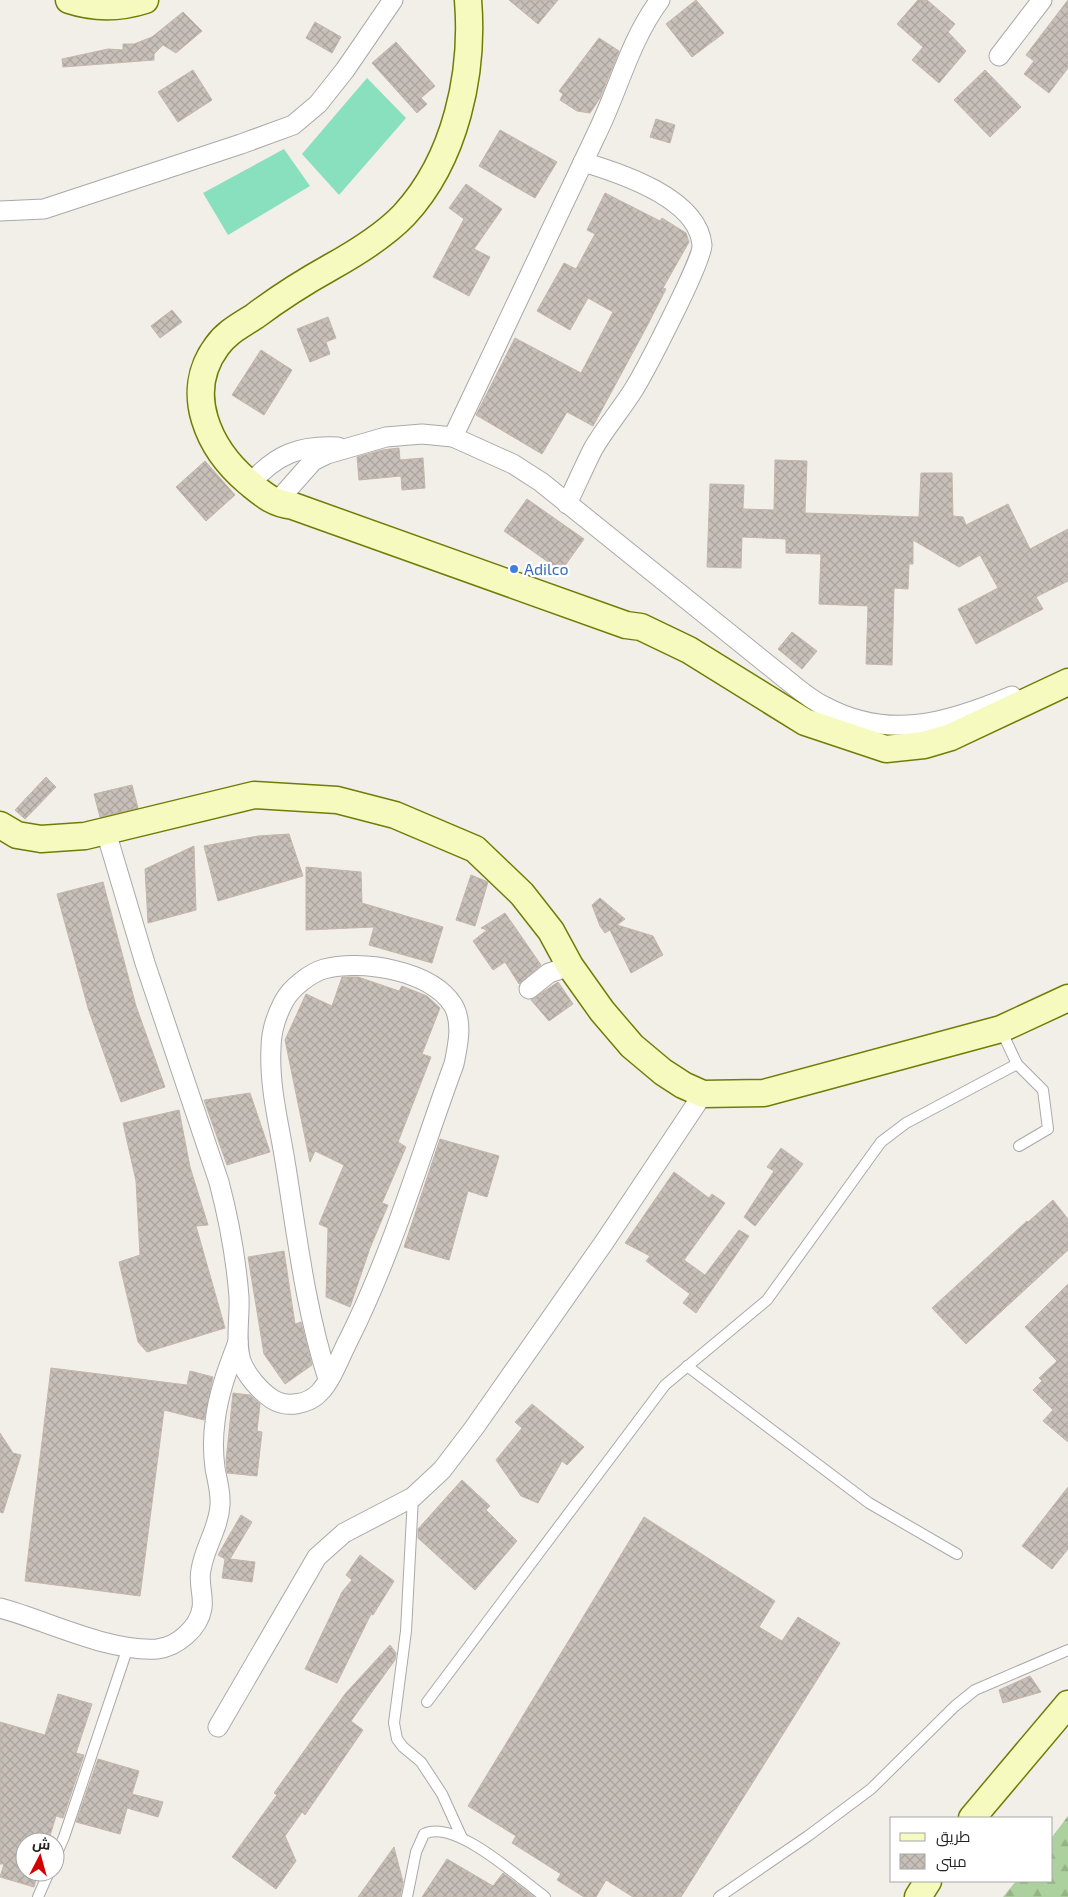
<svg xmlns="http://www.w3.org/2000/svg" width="1068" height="1897" font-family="'Exo 2',Cairo,sans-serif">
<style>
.forest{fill:url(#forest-firs)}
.pitch{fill:#88e0be}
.building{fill:url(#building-cross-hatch);stroke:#c4b6ab}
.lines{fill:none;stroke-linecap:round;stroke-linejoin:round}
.lane-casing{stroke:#a9a9a9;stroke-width:12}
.street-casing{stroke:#a9a9a9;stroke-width:21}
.secondary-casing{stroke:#707d05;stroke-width:29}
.lane{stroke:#fff;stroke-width:10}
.street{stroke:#fff;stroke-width:19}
.secondary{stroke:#f7fabf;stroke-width:26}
.shop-dot{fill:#3f7fe0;stroke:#fff;stroke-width:2}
.labels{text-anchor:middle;stroke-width:4.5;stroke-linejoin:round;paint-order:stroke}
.shop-label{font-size:16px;fill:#366cbe;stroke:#fff;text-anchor:start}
</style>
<defs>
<pattern id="forest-firs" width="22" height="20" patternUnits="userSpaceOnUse" patternTransform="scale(1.25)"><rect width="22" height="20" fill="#add19e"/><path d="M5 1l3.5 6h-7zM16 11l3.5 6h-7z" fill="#95b388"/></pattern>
<pattern id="building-cross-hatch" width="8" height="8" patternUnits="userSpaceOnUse" patternTransform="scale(1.25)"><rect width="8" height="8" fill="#c7bfb8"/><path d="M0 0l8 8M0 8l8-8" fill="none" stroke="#aba49e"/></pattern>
</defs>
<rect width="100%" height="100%" fill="#f2efe9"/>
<polygon class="forest" points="1068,1816 1068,1897 1003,1897 1016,1881 1052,1881 1052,1837"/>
<g class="pitch">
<polygon points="367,78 406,118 339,195 302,154"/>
<polygon points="284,149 310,186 228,235 203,193"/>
</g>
<g class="building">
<polygon points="509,0 558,0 538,24"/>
<polygon points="696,0 724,33 692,57 666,24"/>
<polygon points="918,0 927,0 955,24 948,32 966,51 939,83 912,60 923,47 897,24"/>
<polygon points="1068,0 1068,68 1049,93 1024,74 1034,61 1026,55"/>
<polygon points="183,12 202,31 176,53 163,45 154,54 154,60 63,67 62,59 108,49 123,50 123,44 134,44 152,37"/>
<polygon points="315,22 341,37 332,53 306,38"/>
<polygon points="599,38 619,51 600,98 590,113 577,111 560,100 563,94 559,91"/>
<polygon points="396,42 435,86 421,98 427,104 417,113 372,63"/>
<polygon points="193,70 212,100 178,122 158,92"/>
<polygon points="985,70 1021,107 990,137 954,100"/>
<polygon points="656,119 675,125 670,143 650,137"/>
<polygon points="500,130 557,162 535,198 479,166"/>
<polygon points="466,184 502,209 474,249 490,257 469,296 433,277 464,219 449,208"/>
<polygon points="605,193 660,221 662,218 686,233 689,242 663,288 666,289 646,328 593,426 567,412 542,454 476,415 515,338 581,373 613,312 588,298 570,330 537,311 564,263 576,269 595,234 587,230"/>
<polygon points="172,310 182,322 160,338 151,326"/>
<polygon points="328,317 336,338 326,342 330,354 310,362 297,329"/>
<polygon points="261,350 292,370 264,415 232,395"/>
<polygon points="399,448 400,460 423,458 425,488 402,490 401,476 359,480 357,457 382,450"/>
<polygon points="775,460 807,461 805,513 919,517 921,473 952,473 953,516 963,517 966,525 1008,504 1030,549 1068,529 1068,581 1036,597 1043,609 976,644 958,609 998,588 980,555 959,567 913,540 913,564 909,564 908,589 894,588 892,665 866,664 868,606 819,604 821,554 786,553 786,539 742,537 741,568 707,567 710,484 744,485 743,509 774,510"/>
<polygon points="205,461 235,495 206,521 176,487"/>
<polygon points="527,499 584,539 561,571 504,531"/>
<polygon points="792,632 817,651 802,669 778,649"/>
<polygon points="46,777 56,787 25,819 15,810"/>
<polygon points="132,785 138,808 100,817 94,794"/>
<polygon points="289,834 303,876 218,901 204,846 258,836"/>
<polygon points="194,846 196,910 148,923 145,869"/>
<polygon points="306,867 361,872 362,903 443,927 432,963 369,945 374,927 306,930"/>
<polygon points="471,875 488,882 475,926 456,920"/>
<polygon points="103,882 136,1006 165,1087 121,1102 88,1008 57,894"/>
<polygon points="600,898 625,919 617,925 653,936 663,955 631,973 610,930 605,933 600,926 592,905"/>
<polygon points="505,913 541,965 519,984 505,962 493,970 473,941 487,930 481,928"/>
<polygon points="342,977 358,977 399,991 402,986 427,996 440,1008 422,1054 431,1057 398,1142 406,1147 382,1203 388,1205 370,1248 350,1307 326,1297 328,1228 319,1224 344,1165 315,1151 310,1162 285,1040 306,994 332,1006"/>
<polygon points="558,982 573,1004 549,1021 531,1000"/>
<polygon points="250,1093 270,1152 227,1165 204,1100"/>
<polygon points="179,1110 190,1167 208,1225 196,1226 225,1328 147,1352 138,1342 119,1262 140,1255 136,1181 123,1123"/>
<polygon points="440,1139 499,1156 487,1197 468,1191 449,1260 404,1247"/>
<polygon points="781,1148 803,1164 755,1226 744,1217 774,1171 767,1167"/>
<polygon points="674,1172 709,1198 712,1194 725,1203 684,1260 705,1275 739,1230 749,1236 696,1313 683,1303 690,1294 646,1261 650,1256 625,1243"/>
<polygon points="1053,1200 1068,1219 1068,1250 966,1344 932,1308 1027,1221 1028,1222"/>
<polygon points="284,1251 295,1324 301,1322 312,1365 285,1384 264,1354 248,1257"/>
<polygon points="1068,1284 1068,1442 1043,1421 1053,1410 1033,1390 1042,1381 1039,1378 1057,1361 1025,1327"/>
<polygon points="51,1368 187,1385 190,1371 213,1377 204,1420 164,1410 140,1596 25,1581"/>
<polygon points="233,1393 250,1395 260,1404 257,1431 262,1432 257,1476 227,1473 226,1461"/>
<polygon points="532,1404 584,1447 567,1465 562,1461 538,1503 521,1496 496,1460 522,1428 515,1422"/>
<polygon points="0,1433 13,1453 21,1455 3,1513 0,1512"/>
<polygon points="462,1480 490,1506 486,1510 517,1541 475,1590 418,1538 418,1529"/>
<polygon points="1068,1487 1068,1549 1052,1569 1022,1546"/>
<polygon points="241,1515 252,1522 230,1559 255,1562 252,1582 222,1578 225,1559 218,1555"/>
<polygon points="644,1517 775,1601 759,1627 782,1641 798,1617 840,1643 681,1897 633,1897 606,1880 596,1897 584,1897 557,1880 561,1874 512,1843 516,1836 468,1806"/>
<polygon points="360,1555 394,1581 373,1615 371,1614 337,1683 305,1669 342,1592 352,1580 346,1575"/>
<polygon points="390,1645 396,1653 395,1660 351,1721 363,1730 305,1815 302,1812 285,1836 296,1861 276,1889 232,1857 277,1795 274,1793 345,1694"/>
<polygon points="1030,1676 1041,1692 1003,1703 999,1690"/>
<polygon points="58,1694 92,1704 76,1753 84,1755 63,1818 56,1816 48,1842 25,1842 25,1872 38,1872 34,1887 0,1877 4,1864 0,1864 0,1722 45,1735"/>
<polygon points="98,1759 139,1771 132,1794 163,1802 158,1817 127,1808 120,1834 76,1822"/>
<polygon points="394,1847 403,1882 400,1897 358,1897"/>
<polygon points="447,1859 493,1886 503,1873 534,1897 422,1897"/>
</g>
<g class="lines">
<g class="lane-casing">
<g id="lane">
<polyline points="1001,1030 1017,1064 1043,1090 1048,1129 1019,1146"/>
<polyline points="687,1366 869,1503 957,1554"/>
<polyline points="413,1497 406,1631 394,1723 397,1739 403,1747 421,1762 442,1794 462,1838"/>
<polyline points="427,1702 665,1385 767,1300 881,1142 906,1123 1017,1064"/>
<polyline points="55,1858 64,1837 128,1647"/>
<polyline points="38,1897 49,1872"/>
<path d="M407,1897l9,-45 8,-18c31,-16 96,45 121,63"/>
<polyline points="719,1897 808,1836 871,1789 955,1706 975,1690 1068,1650"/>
</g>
</g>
<g class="street-casing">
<g id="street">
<polyline points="999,56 1042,0"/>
<polyline points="0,211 44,209 241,144 293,125 318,104 345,70 393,0"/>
<path d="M453,437l60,27 28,18 251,202c10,8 21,17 32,22 65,35 124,17 188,-10"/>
<path d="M250,484c26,-30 50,-39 88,-37"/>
<path d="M275,504l38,-43 14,-7 59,-17 36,-3 31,3c48,-102 96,-203 144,-304 22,-45 33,-93 63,-133"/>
<path d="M567,504c9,-19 17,-37 26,-55 12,-21 28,-39 41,-60 11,-18 69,-129 68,-144 -4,-47 -82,-72 -119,-83"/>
<path d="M106,832l39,131 74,219c10,38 17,76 20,115 1,21 -4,44 2,64 5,14 19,30 31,38 14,9 36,6 48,-7 13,-14 20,-36 29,-53 44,-88 71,-183 105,-275 4,-19 9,-42 -1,-59 -22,-35 -93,-46 -129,-36 -14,4 -33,19 -40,32 -8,15 -13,31 -13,47 -2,38 8,76 14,113 12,74 20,147 43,218"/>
<polyline points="529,989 549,973 570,966"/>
<path d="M0,1608c48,13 108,44 157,41 20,-2 42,-21 45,-41 2,-13 -4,-25 -1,-38 3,-22 18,-42 19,-65 1,-13 -3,-25 -5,-37 -2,-15 -2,-31 0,-46 3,-28 13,-54 23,-80"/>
<polyline points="218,1727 317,1557 344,1533 413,1497 442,1470 474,1428 605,1241 703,1094"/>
</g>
</g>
<g class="secondary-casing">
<g id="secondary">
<path d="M69,0c24,8 51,8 76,0"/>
<path d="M468,0c6,73 -12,159 -64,215 -20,21 -48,38 -73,52 -27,15 -52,31 -76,49 -15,10 -28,16 -38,30 -35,47 -8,103 31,136 16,13 24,21 45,24l333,119 15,2 48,23 116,72 81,27 38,-4 27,-8 117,-55"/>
<polyline points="0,825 17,835 41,839 85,836 254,795 337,800 395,815 475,849 522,894 551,931 570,966 602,1011 632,1046 663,1072 683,1085 703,1094 764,1093 1001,1029 1068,998"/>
<polyline points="972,1818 1068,1704"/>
<polyline points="918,1897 928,1881"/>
</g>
</g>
<use href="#lane" class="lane"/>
<use href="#street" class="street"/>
<use href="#secondary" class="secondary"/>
</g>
<circle class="shop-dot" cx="514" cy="569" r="5"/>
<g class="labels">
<g class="shop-label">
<text x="524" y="575">Adilco</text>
</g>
</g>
<rect x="890" y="1817" width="162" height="65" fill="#ffffff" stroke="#a7a7a7"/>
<rect x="900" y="1833" width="25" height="8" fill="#f7fabf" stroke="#a7a7a7"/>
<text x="936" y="1842" font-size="15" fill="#222222">طريق</text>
<rect x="900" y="1854" width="25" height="15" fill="url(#building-cross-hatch)" stroke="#a7a7a7"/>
<text x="936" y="1867" font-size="15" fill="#222222">مبنى</text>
<g transform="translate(40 1857) rotate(6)"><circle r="24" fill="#ffffff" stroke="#a7a7a7"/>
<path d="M0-4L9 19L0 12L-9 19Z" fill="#d40000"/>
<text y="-8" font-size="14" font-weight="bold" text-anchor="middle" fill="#222222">ش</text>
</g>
</svg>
